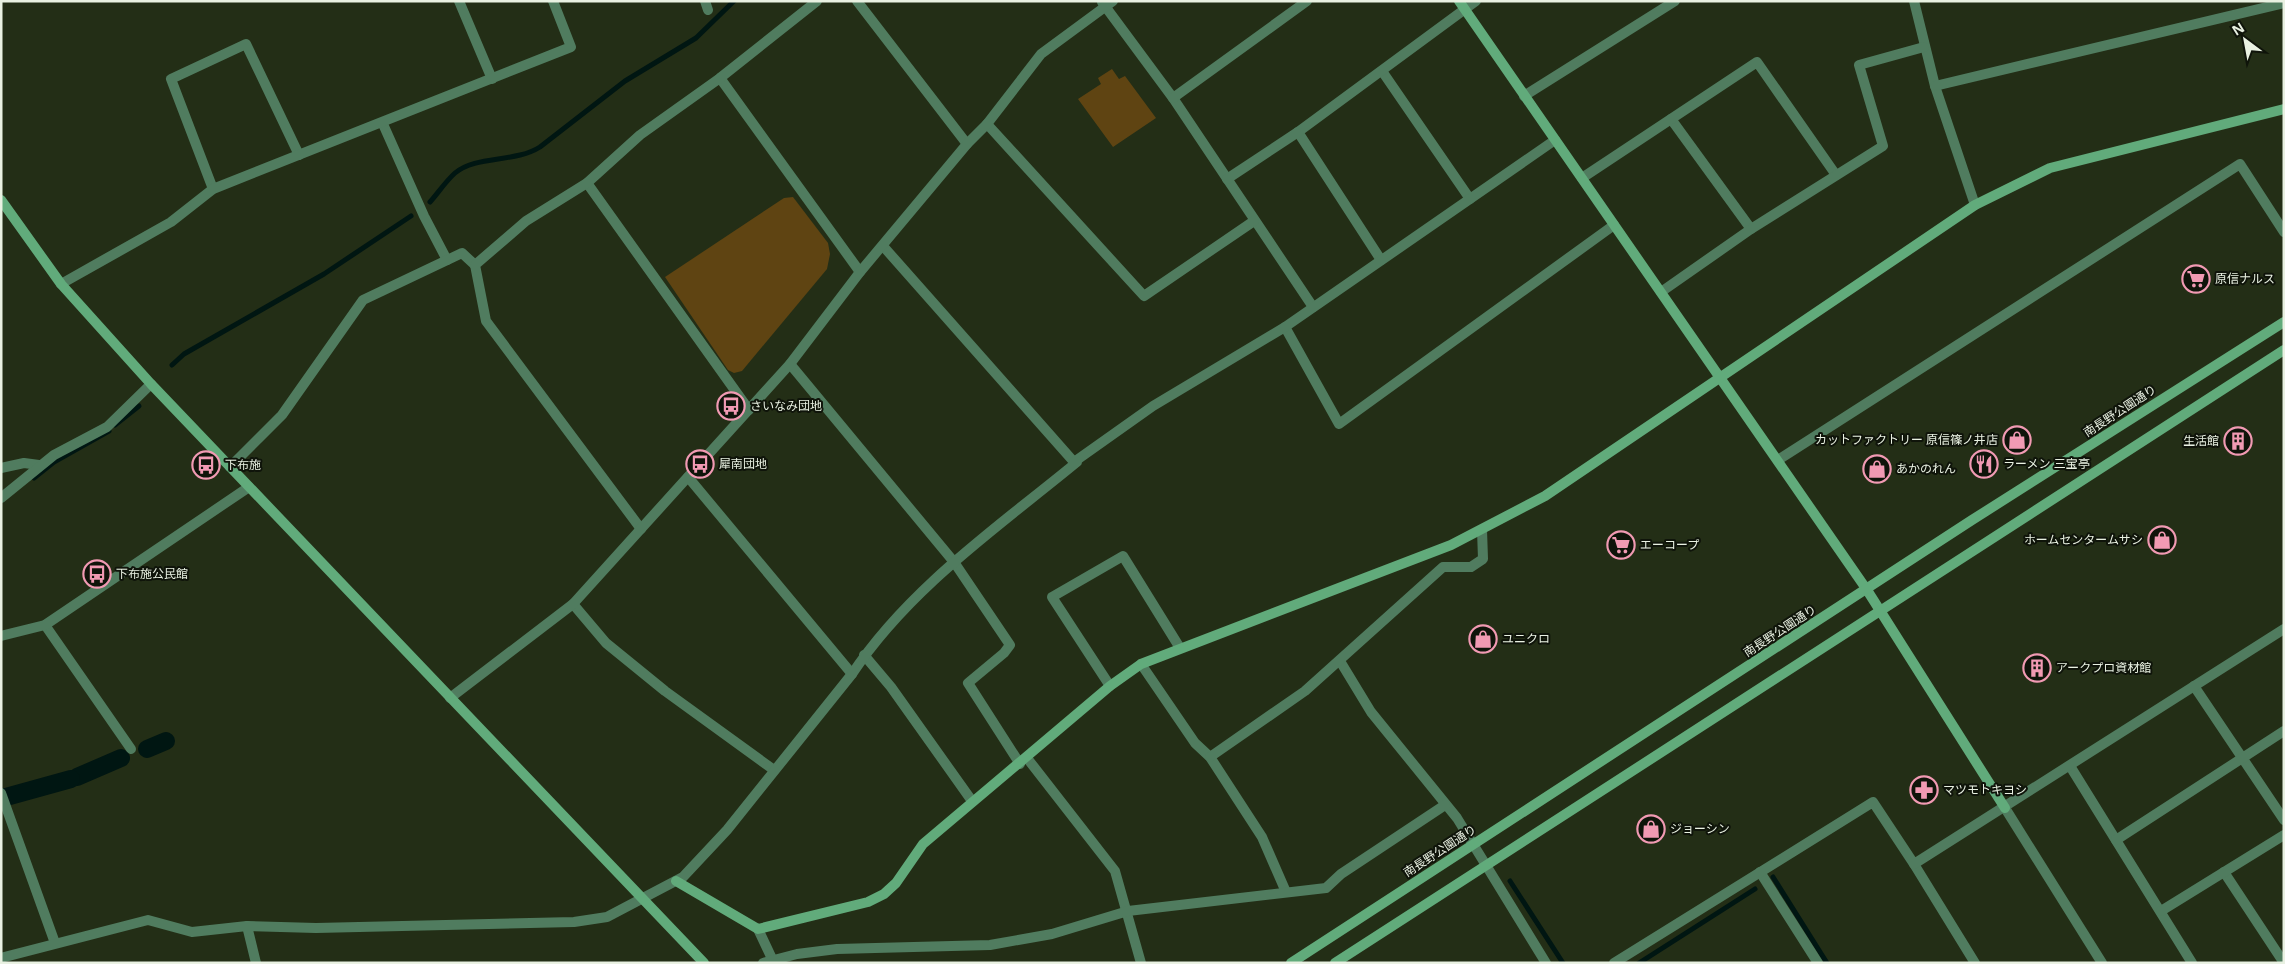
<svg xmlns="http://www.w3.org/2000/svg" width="2285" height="964" font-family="'Noto Sans','Noto Sans JP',sans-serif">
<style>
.green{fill:#5f4412}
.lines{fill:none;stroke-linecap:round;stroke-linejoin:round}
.stream{stroke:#001612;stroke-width:5}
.canal{stroke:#001612;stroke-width:18}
.street{stroke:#507c5f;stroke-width:10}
.secondary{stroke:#61ab7b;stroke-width:10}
.labels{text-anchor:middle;stroke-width:4;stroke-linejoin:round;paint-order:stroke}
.poi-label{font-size:12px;fill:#e9f1e2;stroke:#0f140a;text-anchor:start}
.street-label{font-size:12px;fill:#e9f1e2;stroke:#0f140a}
</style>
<rect width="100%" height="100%" fill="#232e16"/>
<g class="green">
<polygon points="1112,69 1119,79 1125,76 1156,118 1113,147 1078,99 1101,84 1098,78"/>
<polygon points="793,197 828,243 830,254 827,269 742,371 734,373 728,370 665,277 784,198"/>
</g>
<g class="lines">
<g class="stream">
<path d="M430,202c8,-9 16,-21 25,-29 21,-18 60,-10 85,-26l85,-66 71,-43 38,-37"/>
<polyline points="172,365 184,354 324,274 411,216"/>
<polyline points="115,425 139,406"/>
<polyline points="34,478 54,462 109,431"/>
<polyline points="1773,877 1827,963"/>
<polyline points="1510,881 1563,963"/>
<polyline points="1639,963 1755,889"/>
</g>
<g class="canal">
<polyline points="147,749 166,741"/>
<polyline points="77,777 121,758"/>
<polyline points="6,797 71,779"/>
</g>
<g class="street">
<polyline points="459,1 492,79"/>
<polyline points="705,1 708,10"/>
<polyline points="857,1 967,144"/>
<polyline points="1914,1 1935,86 1975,205"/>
<polyline points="1102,2 1173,98 1313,307"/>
<polyline points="1382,71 1470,199"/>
<polyline points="720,78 860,272"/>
<polyline points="1935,86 2284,3"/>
<polyline points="1524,96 1675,1"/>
<polyline points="1173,98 1307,1"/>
<polyline points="1671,119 1751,229"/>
<polyline points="383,124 424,216 447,260"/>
<polyline points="987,124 1144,296 1254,221"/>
<polyline points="1298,132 1381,260"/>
<polyline points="1582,178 1757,62 1836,175"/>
<polyline points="1227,179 1298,132 1476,1"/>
<polyline points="587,183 749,410"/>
<polyline points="213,189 171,79 246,44 299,155"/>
<polyline points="883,246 1074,462"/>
<polyline points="61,284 171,222 213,189 571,47 553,1"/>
<polyline points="1661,292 1751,229 1883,146 1859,65 1924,47"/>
<polyline points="1285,327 1339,424 1614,225"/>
<polyline points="790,364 954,562 1010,645 1004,653 968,683 1020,764"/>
<polyline points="1778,460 2240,164 2284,232"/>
<polyline points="230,467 282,415 363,300 462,253 475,265"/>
<polyline points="1,468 24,463 39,465"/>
<polyline points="688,477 852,674"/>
<polyline points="1,498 54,455 107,427 151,384"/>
<polyline points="641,529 486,321 475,265 526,221 587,183 640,135 720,78 817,1"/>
<polyline points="573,604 606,643 665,691 774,770"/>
<polyline points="45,625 131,749"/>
<polyline points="1,636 45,625 249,487"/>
<polyline points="864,655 891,687 972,801"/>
<polyline points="1340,661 1371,712 1457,818 1546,963"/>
<polyline points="1141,664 1195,743 1210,757 1262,837 1286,892"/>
<polyline points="1110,686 1052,597 1123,556 1180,648"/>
<polyline points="2194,686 2284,820"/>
<polyline points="450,698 573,604 790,364 860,272 967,144 987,124 1041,54 1113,1"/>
<polyline points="1210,757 1305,691 1443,567 1471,567 1483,559 1482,530"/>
<polyline points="1027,758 1115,871 1141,963"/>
<polyline points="2070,766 2192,963"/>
<polyline points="1,793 55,943"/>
<polyline points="2005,808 2102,963"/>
<polyline points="2116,840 2284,731"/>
<polyline points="1914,864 1975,963"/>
<polyline points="1760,872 1818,963"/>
<polyline points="2224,872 2284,963"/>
<polyline points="2161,911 2284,835"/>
<polyline points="247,926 256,963"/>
<polyline points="758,929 774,963"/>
<path d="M1,958l147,-38 44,12 55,-6 69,2 258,-6 33,-5 76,-40 44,-47 125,-156c57,-86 146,-147 225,-212h-3l79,-56 132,-79 270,-187"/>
<polyline points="763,963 797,954 837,949 990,945 1052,934 1128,911 1326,888 1341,874 1445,805"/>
<polyline points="1614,963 1873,802 1914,864 2284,629"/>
</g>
<g class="secondary">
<polyline points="1459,1 1867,590 2005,808"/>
<polyline points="1,200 61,284 151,384 704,963"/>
<polyline points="676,881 758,929 868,902 884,894 896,883 923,844 1110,686 1141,664 1451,545 1545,496 1975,205 2050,168 2284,109"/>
<polyline points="1291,963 1972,520 2284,322"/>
<polyline points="1335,963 2284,350"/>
</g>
</g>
<defs>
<g id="supermarket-ring" transform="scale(1.4375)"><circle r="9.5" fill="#0f140a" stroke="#f19ab3" stroke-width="1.5"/><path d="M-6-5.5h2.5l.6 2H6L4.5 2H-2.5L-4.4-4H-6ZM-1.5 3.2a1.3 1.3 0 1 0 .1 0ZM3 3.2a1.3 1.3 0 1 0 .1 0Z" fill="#f19ab3"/></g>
<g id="bus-ring" transform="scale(1.4375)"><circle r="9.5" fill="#0f140a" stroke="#f19ab3" stroke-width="1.5"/><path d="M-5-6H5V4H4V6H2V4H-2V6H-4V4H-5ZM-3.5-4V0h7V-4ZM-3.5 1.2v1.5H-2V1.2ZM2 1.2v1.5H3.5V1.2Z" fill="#f19ab3"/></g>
<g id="shop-ring" transform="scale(1.4375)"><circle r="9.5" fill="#0f140a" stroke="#f19ab3" stroke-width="1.5"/><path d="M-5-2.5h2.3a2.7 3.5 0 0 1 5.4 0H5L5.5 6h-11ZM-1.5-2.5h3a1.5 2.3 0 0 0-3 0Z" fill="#f19ab3"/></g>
<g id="building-ring" transform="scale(1.4375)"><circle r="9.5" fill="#0f140a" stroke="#f19ab3" stroke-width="1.5"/><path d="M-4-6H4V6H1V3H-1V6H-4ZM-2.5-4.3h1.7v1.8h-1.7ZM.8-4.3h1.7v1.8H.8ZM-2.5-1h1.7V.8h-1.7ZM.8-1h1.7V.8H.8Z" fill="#f19ab3"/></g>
<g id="restaurant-ring" transform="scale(1.4375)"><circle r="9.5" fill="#0f140a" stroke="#f19ab3" stroke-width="1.5"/><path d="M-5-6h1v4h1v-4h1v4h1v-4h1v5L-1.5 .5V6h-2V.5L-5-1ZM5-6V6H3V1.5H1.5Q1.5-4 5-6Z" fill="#f19ab3"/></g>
<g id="pharmacy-ring" transform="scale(1.4375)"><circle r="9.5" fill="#0f140a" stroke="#f19ab3" stroke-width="1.5"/><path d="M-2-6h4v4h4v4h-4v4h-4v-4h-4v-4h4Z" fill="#f19ab3"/></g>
</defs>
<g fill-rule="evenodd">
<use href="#supermarket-ring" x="2196" y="279"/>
<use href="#bus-ring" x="731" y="406"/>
<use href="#shop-ring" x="2017" y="440"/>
<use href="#building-ring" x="2238" y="441"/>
<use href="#bus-ring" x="700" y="464"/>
<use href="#restaurant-ring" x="1984" y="464"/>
<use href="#bus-ring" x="206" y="465"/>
<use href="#shop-ring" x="1877" y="469"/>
<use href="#shop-ring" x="2162" y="540"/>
<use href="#supermarket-ring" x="1621" y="545"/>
<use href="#bus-ring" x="97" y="574"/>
<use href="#shop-ring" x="1483" y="639"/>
<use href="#building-ring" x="2037" y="668"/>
<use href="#pharmacy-ring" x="1924" y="790"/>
<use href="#shop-ring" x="1651" y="829"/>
</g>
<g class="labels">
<g class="poi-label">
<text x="2215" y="283">原信ナルス</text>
<text x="750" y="410">さいなみ団地</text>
<text x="1998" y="444" text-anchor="end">カットファクトリー 原信篠ノ井店</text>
<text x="2219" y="445" text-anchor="end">生活館</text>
<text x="719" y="468">犀南団地</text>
<text x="2003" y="468">ラーメン 三宝亭</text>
<text x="225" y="469">下布施</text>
<text x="1896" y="473">あかのれん</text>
<text x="2143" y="544" text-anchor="end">ホームセンタームサシ</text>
<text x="1640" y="549">エーコープ</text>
<text x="116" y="578">下布施公民館</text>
<text x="1502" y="643">ユニクロ</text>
<text x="2056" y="672">アークプロ資材館</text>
<text x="1943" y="794">マツモトキヨシ</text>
<text x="1670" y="833">ジョーシン</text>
</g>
<g class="street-label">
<text transform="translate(2120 411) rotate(-33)" y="4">南長野公園通り</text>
<text transform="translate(1780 631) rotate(-33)" y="4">南長野公園通り</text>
<text transform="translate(1440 851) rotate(-33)" y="4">南長野公園通り</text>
</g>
</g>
<rect width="2285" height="964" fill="none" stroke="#e9f1e2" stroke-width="5"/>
<g transform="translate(2245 40) rotate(328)" stroke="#0f140a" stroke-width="4" paint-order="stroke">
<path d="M0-4L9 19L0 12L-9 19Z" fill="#e9f1e2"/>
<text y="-8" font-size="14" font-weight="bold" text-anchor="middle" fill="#e9f1e2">N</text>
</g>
</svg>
